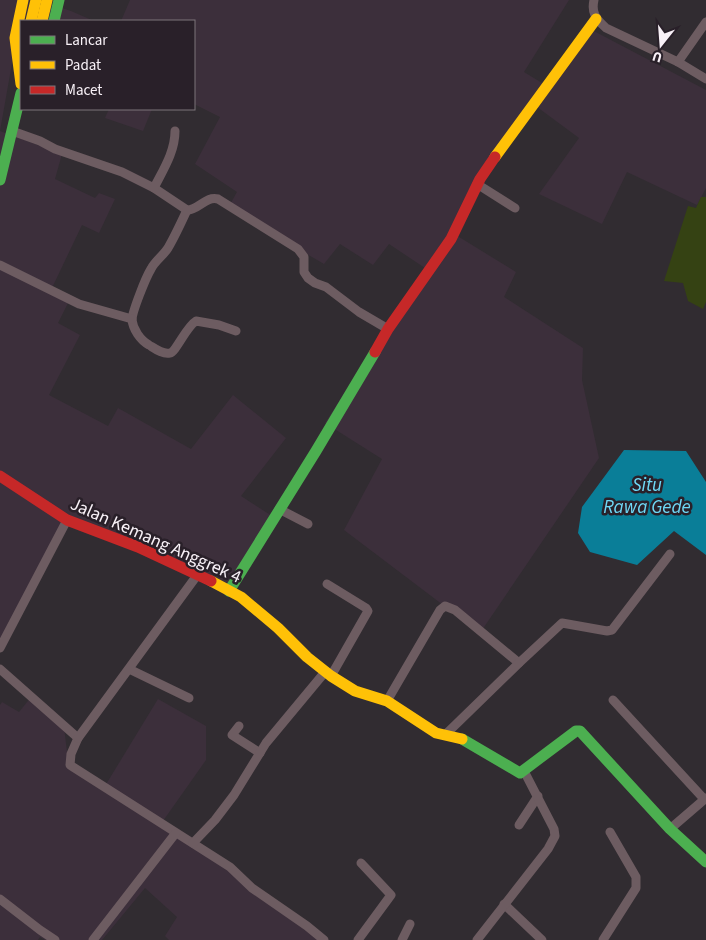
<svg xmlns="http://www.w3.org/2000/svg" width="706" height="940" font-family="'Source Sans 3',sans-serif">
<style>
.industrial{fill:#3c2f3b}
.green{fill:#354213}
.water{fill:#0a7e98}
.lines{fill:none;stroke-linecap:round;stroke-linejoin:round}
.street{stroke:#6d5c61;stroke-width:9}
.fast{stroke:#4caf50;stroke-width:11}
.slow{stroke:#ffc107;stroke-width:11}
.jam{stroke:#c62828;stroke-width:11}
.labels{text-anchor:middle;stroke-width:5;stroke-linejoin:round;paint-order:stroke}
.street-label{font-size:18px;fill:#f8f1f7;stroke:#292029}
.water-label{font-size:19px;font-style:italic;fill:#6fd9f7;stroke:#292029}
</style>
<rect width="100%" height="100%" fill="#312c31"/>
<g class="industrial">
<polygon points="0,0 38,0 71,11 94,21 21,21 17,35 0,131 62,154 55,179 95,198 99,193 115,199 99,233 82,225 51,290 69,301 58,323 80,335 49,395 108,426 118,408 191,449 233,395 286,438 241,496 272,516 231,591 66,514 0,643"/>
<polygon points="130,0 569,0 524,72 547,86 590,29 706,90 706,188 697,205 627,172 602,224 539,194 579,138 533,104 451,232 516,272 504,297 583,348 582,380 599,458 480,633 344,530 382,459 325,423 425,268 389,244 373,265 340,244 324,264 228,208 237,192 195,164 220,117 194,104 194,21 121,21"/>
<polygon points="109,109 152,109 143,131 105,118"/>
<polygon points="32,696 64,727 69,768 105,786 158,699 206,726 206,760 163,821 326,940 169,940 165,936 177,917 145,888 102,940 45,940 40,937 38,940 0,940 0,705 2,702 19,712"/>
</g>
<polygon class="green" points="701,197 706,197 706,302 703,309 688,301 683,283 664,281 688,206 696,208"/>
<polygon class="water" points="624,450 686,451 706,482 706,555 674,531 637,565 590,552 578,533 582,507"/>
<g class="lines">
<g class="street">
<path d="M594,0c-3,13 2,19 12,28l72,34 28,17"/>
<polyline points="678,62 706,22"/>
<path d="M12,131l28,10 15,8 67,23 32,16 33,22c12,0 18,-14 31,-11l80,50 6,8v15l4,6 7,5 11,4 33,25 29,17"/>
<polyline points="477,184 515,208"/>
<path d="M154,188c9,-18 21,-36 21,-57"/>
<path d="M187,210c-6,13 -12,26 -19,38 -5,8 -13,13 -17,21 -5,8 -19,43 -19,51 1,9 8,20 17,25 5,3 14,10 21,8 6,-1 16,-26 26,-32l23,4 17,6"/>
<polyline points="0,265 79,304 132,319"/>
<polyline points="279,509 308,524"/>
<polyline points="327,584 366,608 368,611 331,676"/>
<polyline points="0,648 67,520"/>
<polyline points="0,669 78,738 71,754 70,765 73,767 230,867 252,888 307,926 324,940"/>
<polyline points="129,669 189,698"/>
<polyline points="613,700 704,799"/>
<polyline points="387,701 440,610 445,606 455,610 519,663"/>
<polyline points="239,726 232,735 260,753"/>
<polyline points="445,735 519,663 562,623 607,631 612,630 670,554"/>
<polyline points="78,738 198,574"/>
<polyline points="519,825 538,796"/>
<polyline points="670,829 706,798"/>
<polyline points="193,843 215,820 234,795 266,743 325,672"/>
<polyline points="0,899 40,930 55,940"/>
<polyline points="504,904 542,940"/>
<polyline points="93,940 175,834"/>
<polyline points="358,940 391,895 361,863"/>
<polyline points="402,940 410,924"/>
<polyline points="477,940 548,849 555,836 554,829 524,771"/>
<polyline points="603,940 636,888 636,877 610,832"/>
</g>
<g class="fast">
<polyline points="54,21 59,0"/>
<polyline points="0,180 21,93"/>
<polyline points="229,591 316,451 375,352"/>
<polyline points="462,739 520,773 576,731 580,731 670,829 706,862"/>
</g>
<g class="slow">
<polyline points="31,21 36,0"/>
<polyline points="42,21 47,0"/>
<polyline points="21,84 15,38 23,0"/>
<polyline points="495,157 596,19"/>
<polyline points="211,581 241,597 278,628 307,657 331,676 355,691 387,701 436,733 462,739"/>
</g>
<g class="jam">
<polyline points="375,352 388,329 451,239 480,179 495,157"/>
<polyline points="0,476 67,520 138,547 211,581"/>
</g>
</g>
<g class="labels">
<g class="street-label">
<text transform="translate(156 540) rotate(24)" y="6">Jalan Kemang Anggrek 4</text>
</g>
<g class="water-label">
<text x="647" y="491">Situ<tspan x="647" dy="22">Rawa Gede</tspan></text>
</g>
</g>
<rect x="20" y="20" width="175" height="90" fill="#292029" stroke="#7c747b"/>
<rect x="30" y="36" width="25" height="8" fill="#4caf50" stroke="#7c747b"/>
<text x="65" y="45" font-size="15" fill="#f8f1f7">Lancar</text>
<rect x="30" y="61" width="25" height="8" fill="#ffc107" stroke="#7c747b"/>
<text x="65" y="70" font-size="15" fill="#f8f1f7">Padat</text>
<rect x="30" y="86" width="25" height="8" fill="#c62828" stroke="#7c747b"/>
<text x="65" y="95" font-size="15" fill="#f8f1f7">Macet</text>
<g transform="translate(661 45) rotate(197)" stroke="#292029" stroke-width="4" paint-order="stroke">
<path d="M0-4L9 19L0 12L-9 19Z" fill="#f8f1f7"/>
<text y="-8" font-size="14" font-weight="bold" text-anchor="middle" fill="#f8f1f7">U</text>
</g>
</svg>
